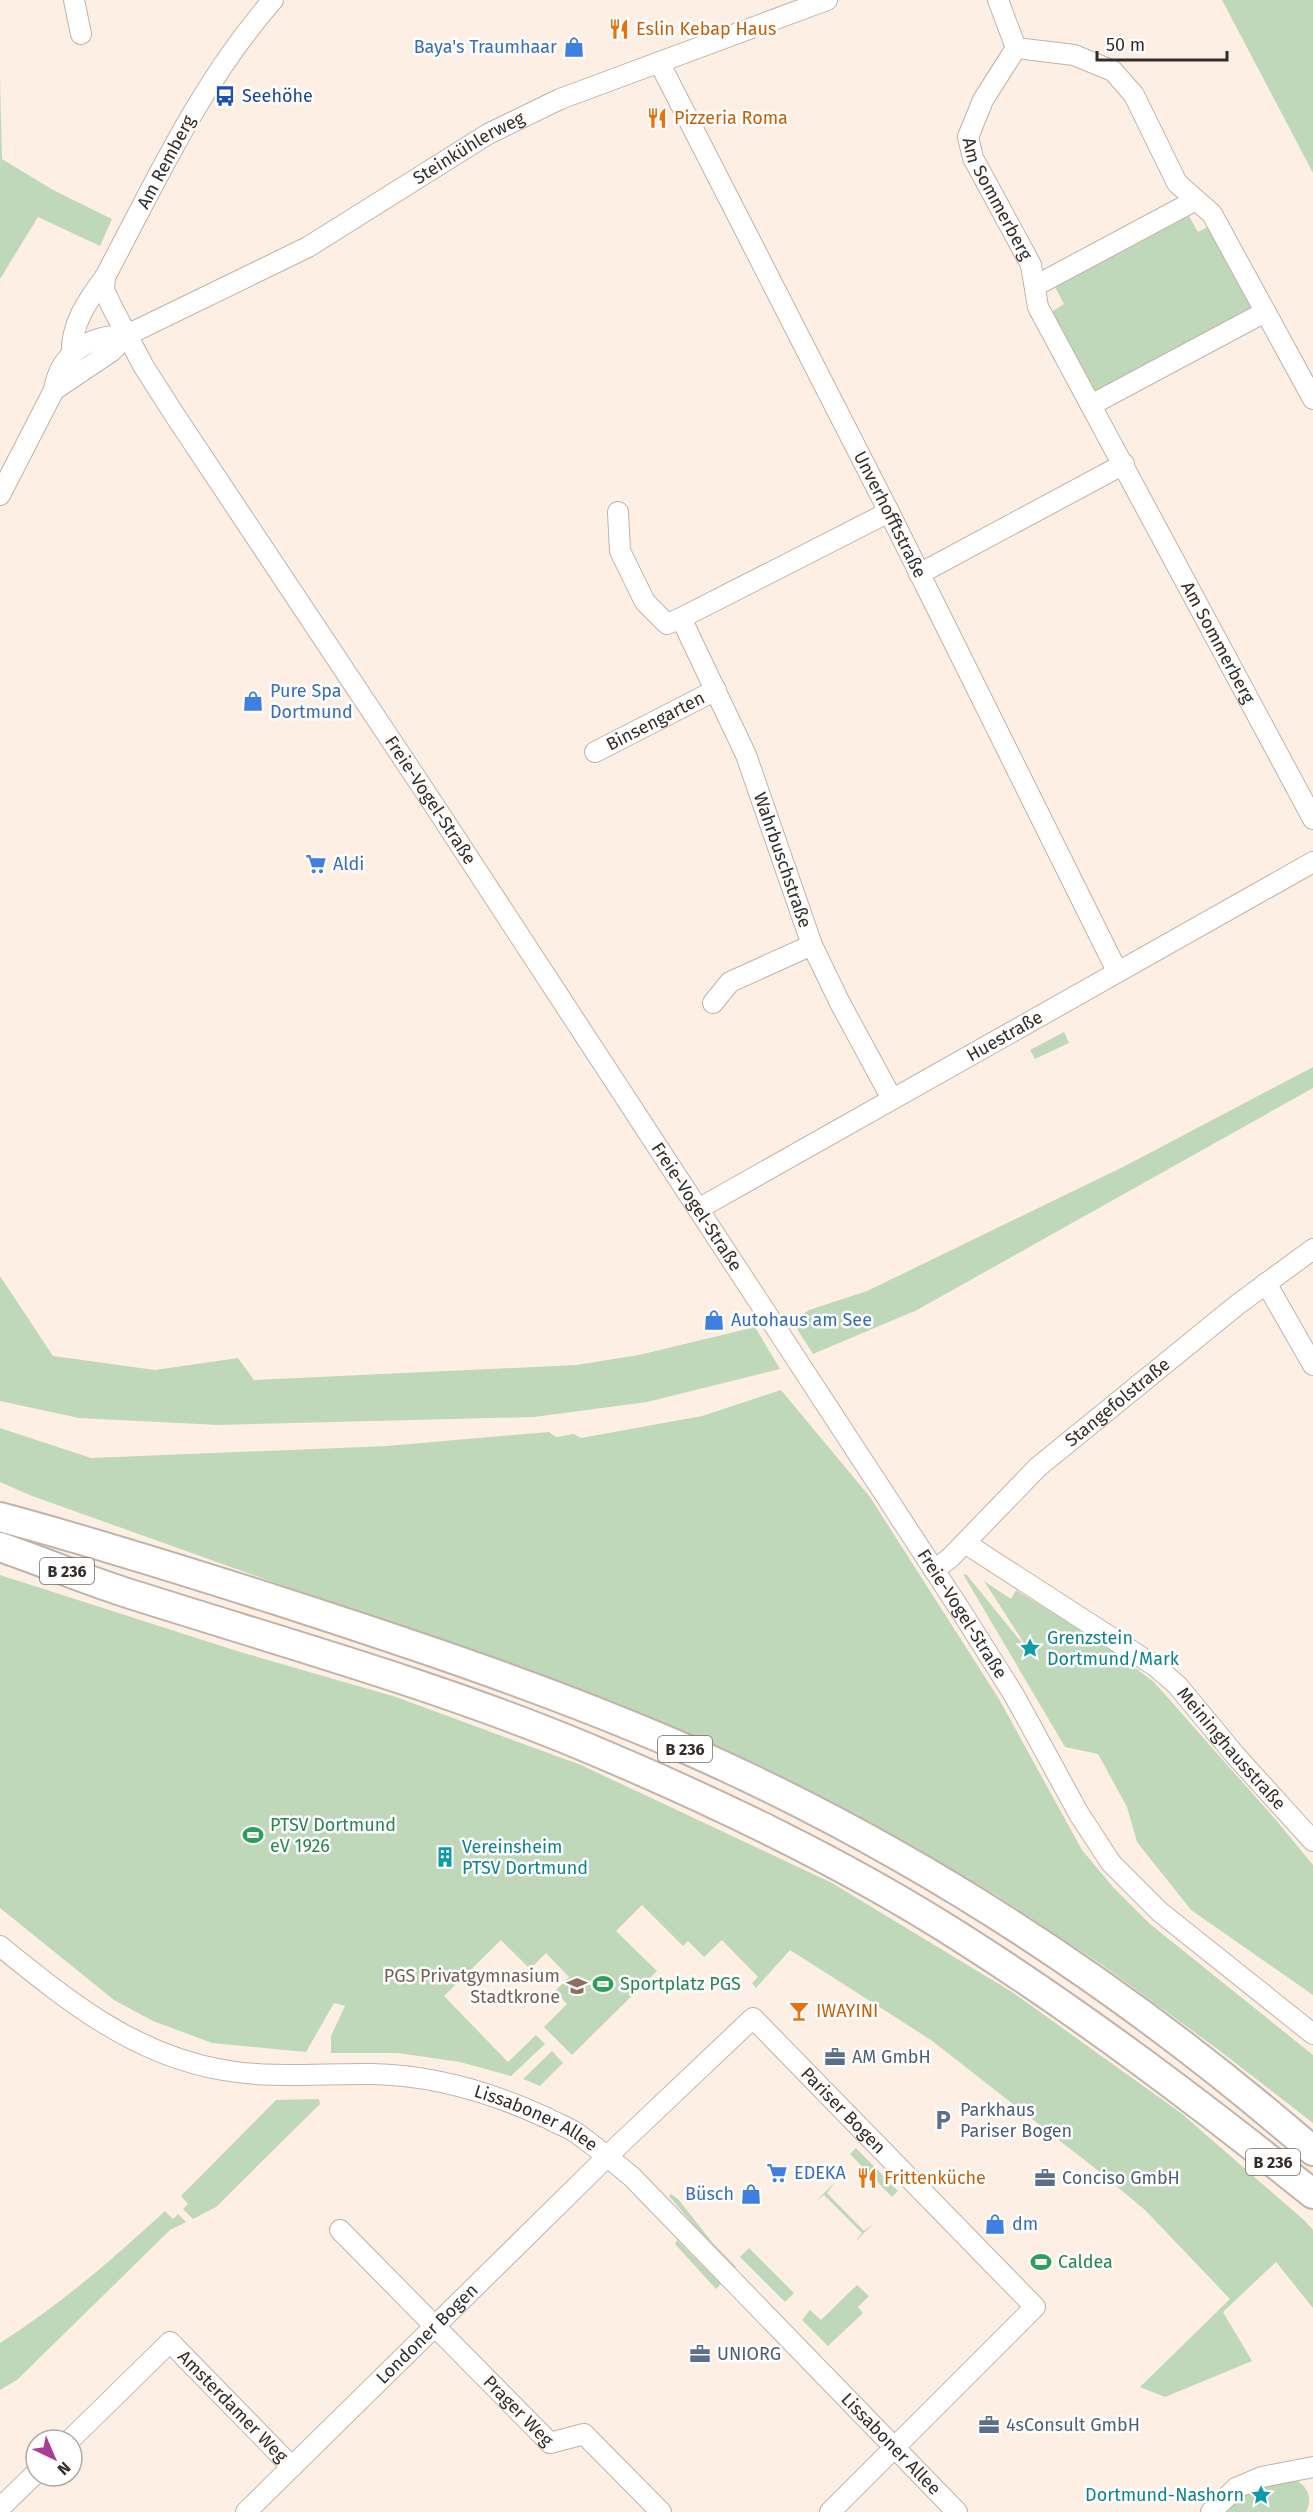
<svg xmlns="http://www.w3.org/2000/svg" width="1313" height="2512" font-family="'Fira Sans',sans-serif">
<style>
.green{fill:#bfd8ba}
.lines{fill:none;stroke-linecap:round;stroke-linejoin:round}
.minor-casing{stroke:#c1b3a9;stroke-width:22}
.highway-casing{stroke:#c1b3a9;stroke-width:32}
.minor{stroke:#fff;stroke-width:20}
.highway{stroke:#fff;stroke-width:28}
.labels{text-anchor:middle;stroke-width:5;stroke-linejoin:round;paint-order:stroke}
.shield{fill:#fff;stroke:#716d6a;stroke-width:1.5}
.shield-label{font-size:16px;font-weight:bold;fill:#342e2a}
.food-label{font-size:18px;fill:#c56008;stroke:#fff;text-anchor:start}
.shop-label{font-size:18px;fill:#366cbe;stroke:#fff;text-anchor:start}
.transit-label{font-size:18px;fill:#164399;stroke:#fff;text-anchor:start}
.street-label{font-size:18px;fill:#342e2a;stroke:#fff}
.culture-label{font-size:18px;fill:#0d838f;stroke:#fff;text-anchor:start}
.leisure-label{font-size:18px;fill:#27864d;stroke:#fff;text-anchor:start}
.education-label{font-size:18px;fill:#785e54;stroke:#fff;text-anchor:end}
.service-label{font-size:18px;fill:#4e5e75;stroke:#fff;text-anchor:start}
</style>
<rect width="100%" height="100%" fill="#feefe4"/>
<g class="green">
<polygon points="1222,0 1313,0 1313,173"/>
<polygon points="0,78 2,159 53,190 112,219 100,246 38,217 0,279"/>
<polygon points="1189,216 1198,232 1211,225 1254,308 1094,392 1051,312 1064,304 1055,287"/>
<polygon points="1064,1032 1069,1043 1035,1059 1030,1050"/>
<polygon points="1313,1067 1313,1088 917,1310 813,1354 792,1321 809,1310 867,1291 1125,1166"/>
<polygon points="0,1276 53,1356 155,1370 238,1358 254,1380 576,1365 639,1355 755,1327 780,1369 647,1402 534,1417 219,1425 79,1418 0,1401"/>
<polygon points="781,1390 870,1497 999,1699 1082,1850 1113,1887 1150,1924 1313,2055 1313,2123 1216,2048 1105,1967 996,1895 807,1790 715,1746 632,1710 32,1496 0,1482 0,1428 91,1458 387,1446 549,1432 556,1437 574,1434 581,1438 702,1416"/>
<polygon points="963,1574 967,1575 1031,1654 984,1581 1011,1599 1016,1590 1109,1648 1154,1682 1276,1820 1313,1865 1313,1995 1191,1910 1137,1842 1127,1807 1098,1754 1065,1747"/>
<polygon points="0,1575 237,1651 396,1697 581,1765 832,1883 1012,1992 1181,2113 1305,2221 1313,2230 1313,2308 1276,2262 1223,2312 1252,2361 1165,2397 1140,2387 1230,2299 1145,2210 1096,2169 931,2040 790,1950 756,1988 752,1983 758,1977 722,1940 704,1957 688,1941 683,1946 642,1905 616,1931 657,1971 572,2055 544,2027 567,2004 555,1991 569,1977 546,1953 530,1969 501,1940 444,1996 508,2062 536,2035 545,2044 511,2076 460,2062 398,2053 331,2053 331,2036 345,2006 334,2003 306,2052 212,2043 153,2021 114,2000 0,1908"/>
<polygon points="552,2051 563,2063 540,2086 523,2079"/>
<polygon points="319,2099 320,2104 216,2207 193,2219 183,2209 188,2204 181,2196 276,2100"/>
<polygon points="856,2148 898,2191 892,2197 850,2154"/>
<polygon points="835,2182 827,2193 864,2231 874,2223 854,2243 862,2233 824,2195 815,2202"/>
<polygon points="671,2194 678,2199 712,2242 736,2267 733,2271 669,2196"/>
<path d="M165,2211l8,8 5,-5 8,8 -16,8 -153,150 -17,10v-47c60,-38 113,-84 165,-132z"/>
<polygon points="677,2240 721,2284 716,2289 675,2244"/>
<polygon points="749,2248 794,2293 785,2302 740,2257"/>
<polygon points="857,2285 869,2296 858,2307 863,2313 828,2346 802,2320 810,2310 821,2320"/>
<path d="M1295,2479c13,8 18,19 11,33h-83c27,-27 36,-27 72,-33z"/>
</g>
<g class="lines">
<g class="minor-casing">
<g id="minor">
<polyline points="74,0 81,34"/>
<path id="s1" d="M273,0c-72,82 -117,181 -168,277l-1,13 9,19 31,58 32,50 260,391 525,803 53,84 65,119 32,49 49,49 153,122"/>
<polyline points="998,0 1016,48 1074,55 1113,71 1134,95 1177,183 1212,214 1313,399"/>
<path id="s2" d="M1016,48l-33,52 -15,37 5,21 58,107 7,42 275,512"/>
<path id="s3" d="M659,62l230,450 228,459"/>
<polyline points="1035,286 1194,201"/>
<path d="M72,355c-2,-30 16,-55 33,-78"/>
<path id="s4" d="M54,390l58,-39 15,-16 181,-88 180,-113 72,-35 267,-99"/>
<polyline points="1091,405 1265,312"/>
<path d="M0,495l54,-105c6,-38 37,-55 73,-55"/>
<path id="s5" d="M618,512l2,39 25,51 22,22 14,-6 65,137 66,190 28,58 52,96"/>
<polyline points="919,574 1124,464"/>
<polyline points="681,618 889,512"/>
<path id="s6" d="M595,752l121,-62"/>
<polyline points="713,1003 730,982 812,945"/>
<path id="s7" d="M698,1209l615,-347"/>
<polyline points="1266,1283 1313,1365"/>
<path id="s8" d="M965,1543l190,123 22,19 58,70 78,86"/>
<path id="s9" d="M934,1570l16,-12 88,-91 199,-162 76,-56"/>
<path id="s10" d="M0,1946c68,55 134,109 223,124 50,9 99,3 149,4 60,1 121,19 175,44 9,5 20,9 28,14 20,14 39,30 57,45l325,335"/>
<path id="s11" d="M340,2230l210,213 34,-9 77,78"/>
<path id="s12" d="M70,2440l100,-98 122,125"/>
<polyline points="0,2508 36,2473"/>
<path id="s13" d="M246,2512l373,-367 134,-127 282,289 -205,205"/>
<polyline points="1211,2512 1236,2488 1262,2477 1313,2467"/>
</g>
</g>
<g class="highway-casing">
<g id="highway">
<path d="M0,1517c93,25 185,54 276,83 139,45 277,91 410,149 229,101 439,239 627,402"/>
<path d="M0,1547c47,16 93,36 140,50 148,47 299,89 443,149 129,54 258,115 377,191 123,78 239,166 353,257"/>
</g>
</g>
<use href="#minor" class="minor"/>
<use href="#highway" class="highway"/>
</g>
<defs>
<g id="restaurant-bare" transform="scale(1.62)"><path d="M-5-6h1v4h1v-4h1v4h1v-4h1v5L-1.5 .5V6h-2V.5L-5-1ZM5-6V6H3V1.5H1.5Q1.5-4 5-6Z" fill="#e8710a" stroke="#fff" stroke-width="2.5" paint-order="stroke"/></g>
<g id="shop-bare" transform="scale(1.62)"><path d="M-5-2.5h2.3a2.7 3.5 0 0 1 5.4 0H5L5.5 6h-11ZM-1.5-2.5h3a1.5 2.3 0 0 0-3 0Z" fill="#3f7fe0" stroke="#fff" stroke-width="2.5" paint-order="stroke"/></g>
<g id="bus-bare" transform="scale(1.62)"><path d="M-5-6H5V4H4V6H2V4H-2V6H-4V4H-5ZM-3.5-4V0h7V-4ZM-3.5 1.2v1.5H-2V1.2ZM2 1.2v1.5H3.5V1.2Z" fill="#1a4fb4" stroke="#fff" stroke-width="2.5" paint-order="stroke"/></g>
<g id="supermarket-bare" transform="scale(1.62)"><path d="M-6-5.5h2.5l.6 2H6L4.5 2H-2.5L-4.4-4H-6ZM-1.5 3.2a1.3 1.3 0 1 0 .1 0ZM3 3.2a1.3 1.3 0 1 0 .1 0Z" fill="#3f7fe0" stroke="#fff" stroke-width="2.5" paint-order="stroke"/></g>
<g id="sight-bare" transform="scale(1.62)"><path d="M0-6L1.8-2.2L6-1.7L2.9 1.2L3.7 5.4L0 3.3L-3.7 5.4L-2.9 1.2L-6-1.7L-1.8-2.2Z" fill="#0f9aa8" stroke="#fff" stroke-width="2.5" paint-order="stroke"/></g>
<g id="stadium-bare" transform="scale(1.62)"><path d="M0-5a6.5 5 0 1 0 0 10a6.5 5 0 1 0 0-10ZM-3.5-1.8h7v3.6h-7Z" fill="#2e9e5b" stroke="#fff" stroke-width="2.5" paint-order="stroke"/></g>
<g id="building-bare" transform="scale(1.62)"><path d="M-4-6H4V6H1V3H-1V6H-4ZM-2.5-4.3h1.7v1.8h-1.7ZM.8-4.3h1.7v1.8H.8ZM-2.5-1h1.7V.8h-1.7ZM.8-1h1.7V.8H.8Z" fill="#0f9aa8" stroke="#fff" stroke-width="2.5" paint-order="stroke"/></g>
<g id="school-bare" transform="scale(1.62)"><path d="M0-5L7-2L0 1L-7-2ZM-4 1L0 2.5L4 1V4Q0 6-4 4Z" fill="#8d6e63" stroke="#fff" stroke-width="2.5" paint-order="stroke"/></g>
<g id="bar-bare" transform="scale(1.62)"><path d="M-6-5H6L.8 .8V4.5H3.5V6h-7V4.5H-.8V.8Z" fill="#e8710a" stroke="#fff" stroke-width="2.5" paint-order="stroke"/></g>
<g id="office-bare" transform="scale(1.62)"><path d="M-6-3h4V-5.5h4V-3h4V5H-6ZM-1-4.5V-3h2v-1.5ZM-6 0V1H6V0Z" fill="#5c6f8a" stroke="#fff" stroke-width="2.5" paint-order="stroke"/></g>
<g id="parking-bare" transform="scale(1.62)"><path d="M-3.5-5.5H1a3.5 3.5 0 0 1 0 7H-1V5.5H-3.5ZM-1-3.4V-.6H.8a1.4 1.4 0 0 0 0-2.8Z" fill="#5c6f8a" stroke="#fff" stroke-width="2.5" paint-order="stroke"/></g>
</defs>
<g fill-rule="evenodd">
<use href="#restaurant-bare" x="619" y="29"/>
<use href="#shop-bare" x="574" y="47"/>
<use href="#bus-bare" x="225" y="96"/>
<use href="#restaurant-bare" x="657" y="118"/>
<use href="#shop-bare" x="253" y="701"/>
<use href="#supermarket-bare" x="316" y="864"/>
<use href="#shop-bare" x="714" y="1320"/>
<use href="#sight-bare" x="1030" y="1648"/>
<use href="#stadium-bare" x="253" y="1835"/>
<use href="#building-bare" x="445" y="1857"/>
<use href="#stadium-bare" x="603" y="1984"/>
<use href="#school-bare" x="577" y="1986"/>
<use href="#bar-bare" x="799" y="2011"/>
<use href="#office-bare" x="835" y="2057"/>
<use href="#parking-bare" x="943" y="2120"/>
<use href="#supermarket-bare" x="777" y="2173"/>
<use href="#restaurant-bare" x="867" y="2178"/>
<use href="#office-bare" x="1045" y="2178"/>
<use href="#shop-bare" x="751" y="2194"/>
<use href="#shop-bare" x="995" y="2224"/>
<use href="#stadium-bare" x="1041" y="2262"/>
<use href="#office-bare" x="700" y="2354"/>
<use href="#office-bare" x="989" y="2425"/>
<use href="#sight-bare" x="1261" y="2495"/>
</g>
<g class="labels">
<g class="shield">
<rect x="40" y="1558" width="54" height="26" rx="4.5"/>
<rect x="658" y="1736" width="54" height="26" rx="4.5"/>
<rect x="1246" y="2149" width="54" height="26" rx="4.5"/>
</g>
<g class="shield-label">
<text x="67" y="1577">B 236</text>
<text x="685" y="1755">B 236</text>
<text x="1273" y="2168">B 236</text>
</g>
<g class="food-label">
<text x="636" y="35">Eslin Kebap Haus</text>
<text x="674" y="124">Pizzeria Roma</text>
<text x="816" y="2017">IWAYINI</text>
<text x="884" y="2184">Frittenküche</text>
</g>
<g class="shop-label">
<text x="557" y="53" text-anchor="end">Baya's Traumhaar</text>
<text x="270" y="697">Pure Spa<tspan x="270" dy="21">Dortmund</tspan></text>
<text x="333" y="870">Aldi</text>
<text x="731" y="1326">Autohaus am See</text>
<text x="794" y="2179">EDEKA</text>
<text x="734" y="2200" text-anchor="end">Büsch</text>
<text x="1012" y="2230">dm</text>
</g>
<g class="transit-label">
<text x="242" y="102">Seehöhe</text>
</g>
<g class="street-label">
<text dy="6" stroke="none"><textPath href="#s4" startOffset="482">Steinkühlerweg</textPath></text>
<text transform="translate(166 162) rotate(-62)" y="6">Am Remberg</text>
<text dy="6" stroke="none"><textPath href="#s2" startOffset="170">Am Sommerberg</textPath></text>
<text dy="6" stroke="none"><textPath href="#s3" startOffset="508">Unverhofftstraße</textPath></text>
<text dy="6" stroke="none"><textPath href="#s2" startOffset="668">Am Sommerberg</textPath></text>
<text dy="6" stroke="none"><textPath href="#s6" startOffset="68">Binsengarten</textPath></text>
<text dy="6" stroke="none"><textPath href="#s1" startOffset="944">Freie-Vogel-Straße</textPath></text>
<text dy="6" stroke="none"><textPath href="#s5" startOffset="405">Wahrbuschstraße</textPath></text>
<text dy="6" stroke="none"><textPath href="#s7" startOffset="352">Huestraße</textPath></text>
<text dy="6" stroke="none"><textPath href="#s1" startOffset="1430">Freie-Vogel-Straße</textPath></text>
<text dy="6" stroke="none"><textPath href="#s9" startOffset="249">Stangefolstraße</textPath></text>
<text dy="6" stroke="none"><textPath href="#s1" startOffset="1916">Freie-Vogel-Straße</textPath></text>
<text dy="6" stroke="none"><textPath href="#s8" startOffset="339">Meininghausstraße</textPath></text>
<text dy="6" stroke="none"><textPath href="#s13" startOffset="837">Pariser Bogen</textPath></text>
<text dy="6" stroke="none"><textPath href="#s10" startOffset="579">Lissaboner Allee</textPath></text>
<text dy="6" stroke="none"><textPath href="#s13" startOffset="254">Londoner Bogen</textPath></text>
<text dy="6" stroke="none"><textPath href="#s12" startOffset="230">Amsterdamer Weg</textPath></text>
<text dy="6" stroke="none"><textPath href="#s11" startOffset="254">Prager Weg</textPath></text>
<text dy="6" stroke="none"><textPath href="#s10" startOffset="1065">Lissaboner Allee</textPath></text>
</g>
<g class="culture-label">
<text x="1047" y="1644">Grenzstein<tspan x="1047" dy="21">Dortmund/Mark</tspan></text>
<text x="462" y="1853">Vereinsheim<tspan x="462" dy="21">PTSV Dortmund</tspan></text>
<text x="1244" y="2501" text-anchor="end">Dortmund-Nashorn</text>
</g>
<g class="leisure-label">
<text x="270" y="1831">PTSV Dortmund<tspan x="270" dy="21">eV 1926</tspan></text>
<text x="620" y="1990">Sportplatz PGS</text>
<text x="1058" y="2268">Caldea</text>
</g>
<g class="education-label">
<text x="560" y="1982">PGS Privatgymnasium<tspan x="560" dy="21">Stadtkrone</tspan></text>
</g>
<g class="service-label">
<text x="852" y="2063">AM GmbH</text>
<text x="960" y="2116">Parkhaus<tspan x="960" dy="21">Pariser Bogen</tspan></text>
<text x="1062" y="2184">Conciso GmbH</text>
<text x="717" y="2360">UNIORG</text>
<text x="1006" y="2431">4sConsult GmbH</text>
</g>
</g>
<g transform="translate(54 2458) rotate(136)"><circle r="28" fill="#ffffff" stroke="#aeabaa" stroke-width="1.5"/>
<path d="M0-4.5L10 22L0 15L-10 22Z" fill="#ae3b94"/>
<text y="-9" font-size="16" font-weight="bold" text-anchor="middle" fill="#342e2a">N</text>
</g>
<path d="M1097 51v9h130v-9" fill="none" stroke="#342e2a" stroke-width="3"/>
<text x="1106" y="51" font-size="18" fill="#342e2a" stroke="#ffffff" stroke-width="4.5" paint-order="stroke">50 m</text>
</svg>
